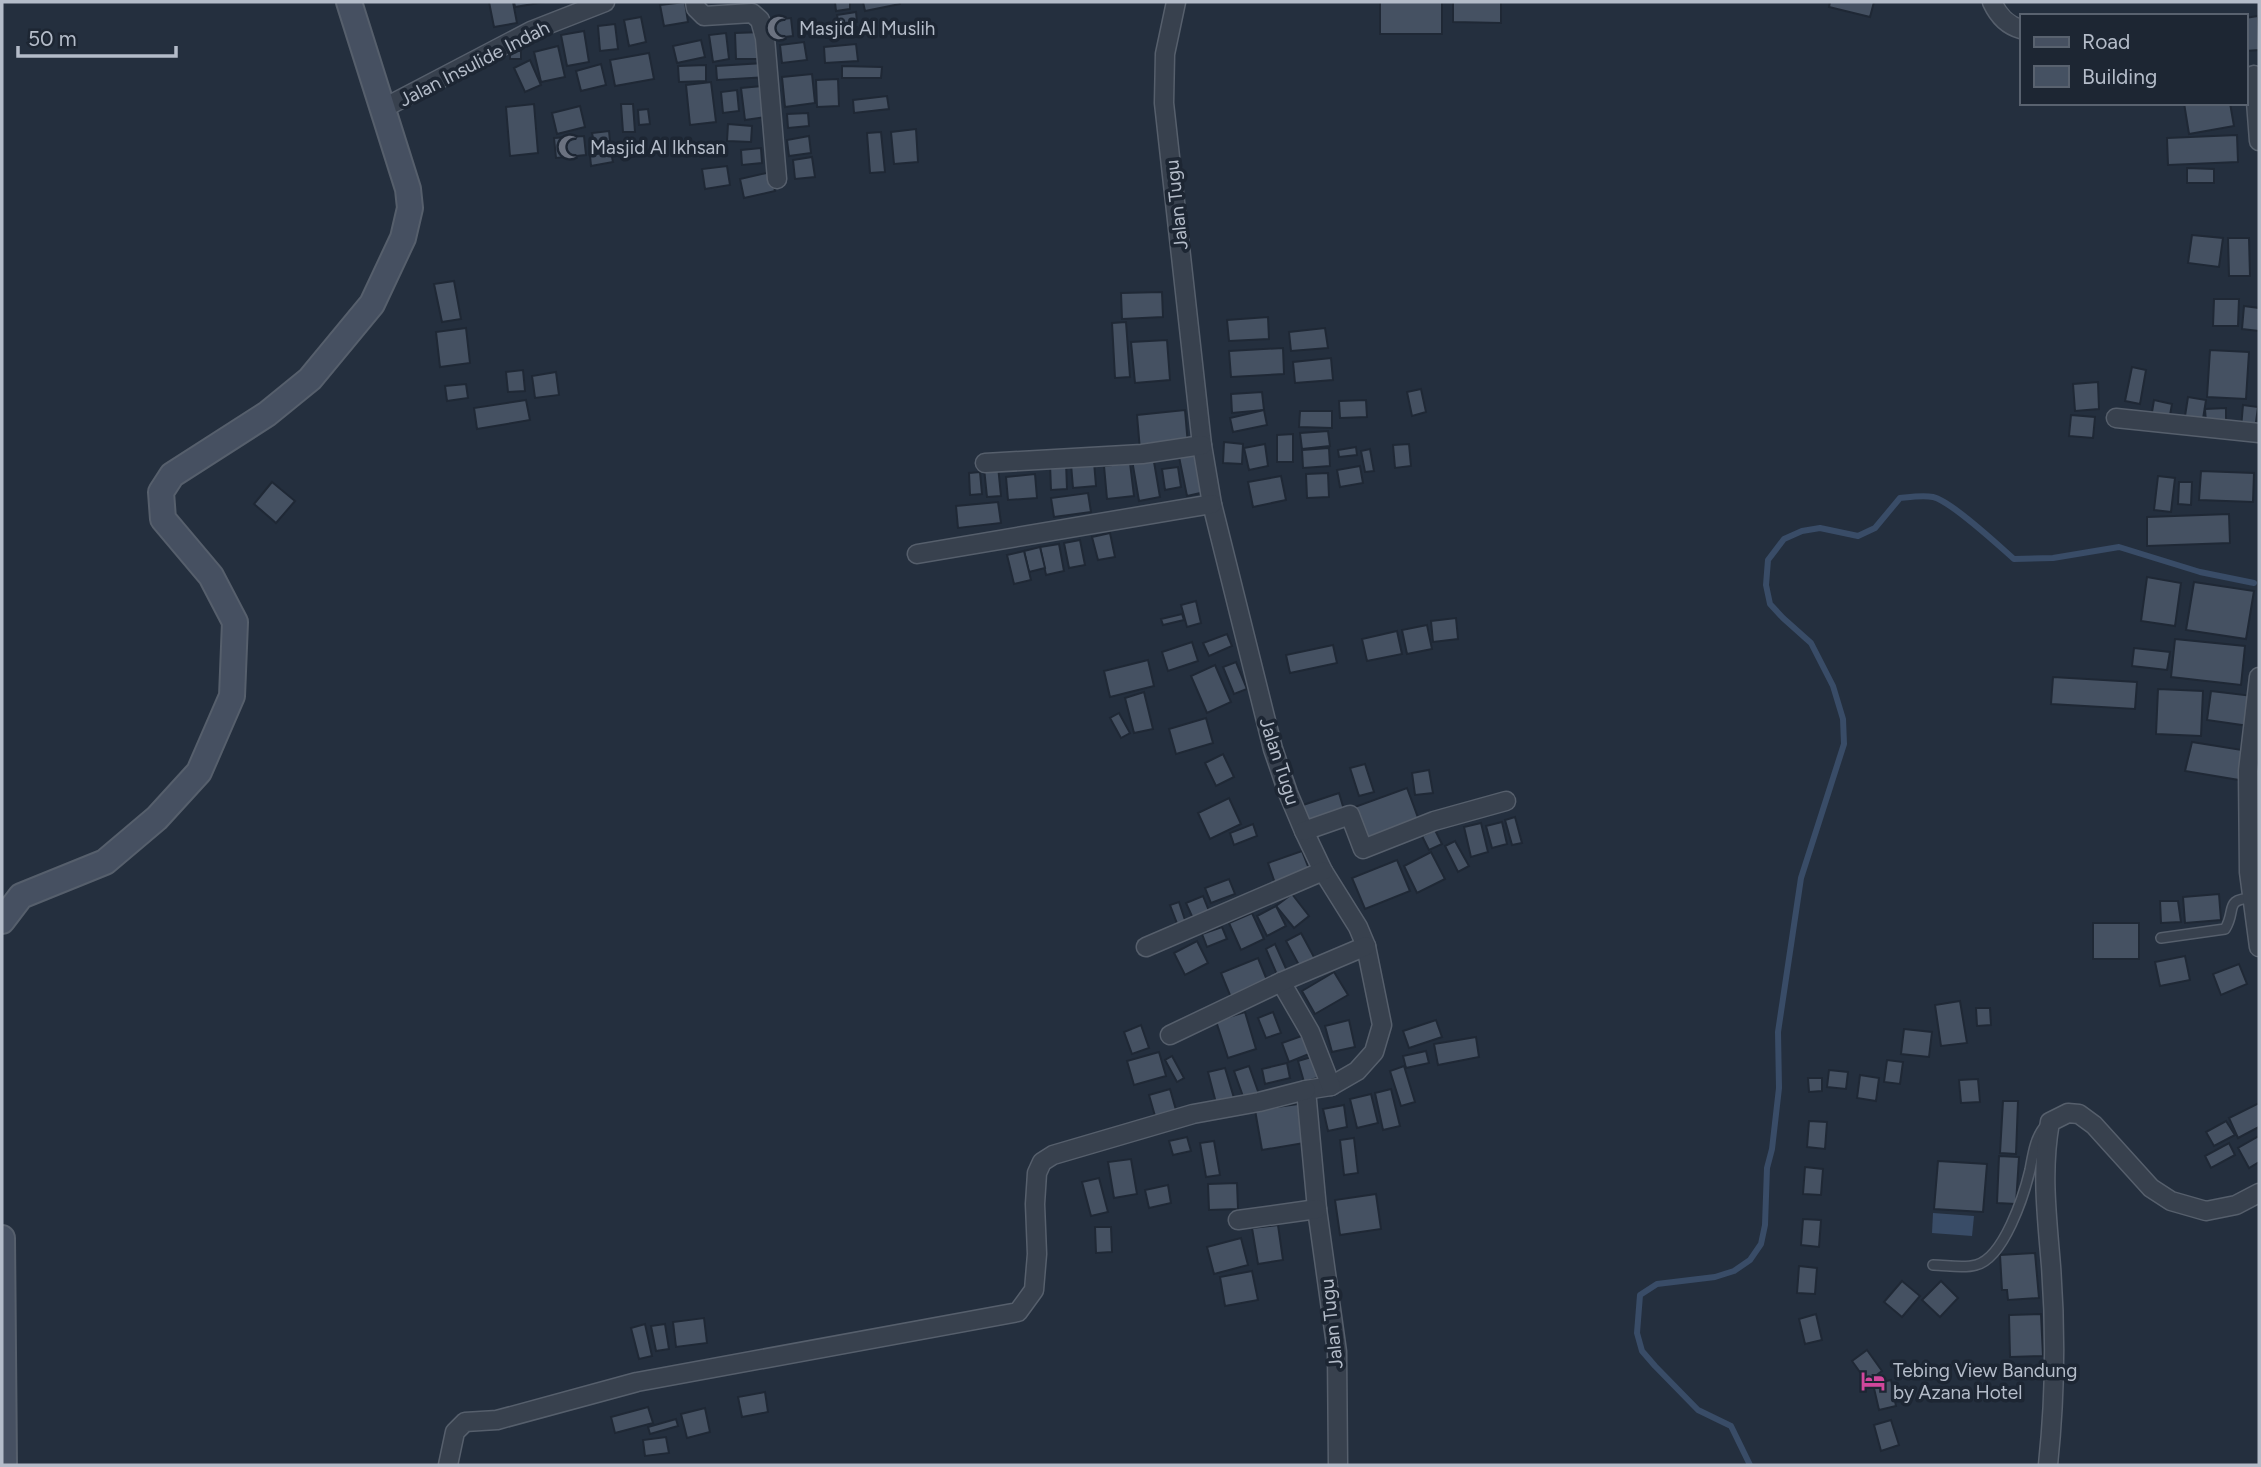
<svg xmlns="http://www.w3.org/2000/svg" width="2261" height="1467" font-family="Figtree,sans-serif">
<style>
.water{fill:#394c67}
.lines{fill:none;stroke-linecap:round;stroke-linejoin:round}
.stream{stroke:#394c67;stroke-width:6}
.building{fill:#455162;stroke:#1f2835;stroke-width:2}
.service-casing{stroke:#565f6c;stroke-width:12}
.minor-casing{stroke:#565f6c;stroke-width:21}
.secondary-casing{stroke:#565f6c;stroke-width:28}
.service{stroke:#38414e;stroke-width:9}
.minor{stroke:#38414e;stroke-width:18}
.secondary{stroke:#465061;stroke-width:24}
.labels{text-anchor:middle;stroke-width:7;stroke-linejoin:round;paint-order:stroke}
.poi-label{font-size:19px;fill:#b4bcc9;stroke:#1d2633;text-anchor:start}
.street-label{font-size:19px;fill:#b4bcc9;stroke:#1d2633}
</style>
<rect width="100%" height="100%" fill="#242f3e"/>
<polygon class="water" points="1933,1213 1974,1216 1972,1236 1932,1233"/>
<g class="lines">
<path class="stream" d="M1750,1465l-19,-39 -33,-16 -43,-44 -13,-15 -5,-18 3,-38 17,-11 58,-7 19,-6 16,-11 11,-16 4,-19 2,-57 5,-19 7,-61 -1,-56 23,-154 43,-134 -1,-25 -10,-33 -22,-43 -28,-25 -13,-14 -4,-19 2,-25 16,-21 18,-8 18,-3 38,8 17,-8 25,-30c10,-1 23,-3 33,-1 18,4 65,48 81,62l39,-1 66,-11 81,25 54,11"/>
</g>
<g class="building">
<polygon points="489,2 513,2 517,23 494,27"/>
<polygon points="514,2 545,2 515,7"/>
<polygon points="685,2 688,22 664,26 660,5"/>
<polygon points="835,2 850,2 850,9 836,11"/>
<polygon points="863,2 900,2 900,4 865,11"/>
<rect x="1380" y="2" width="62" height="32"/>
<polygon points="1453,2 1501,2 1501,23 1453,22"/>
<polygon points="1830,2 1874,2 1870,17 1829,7"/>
<polygon points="856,12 857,22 839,25 837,15"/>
<polygon points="2258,16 2259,50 2245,51 2245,18"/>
<polygon points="641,17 646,42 629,46 624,20"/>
<polygon points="791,18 793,36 767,39 765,21"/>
<polygon points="615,24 618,49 600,51 598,26"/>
<polygon points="857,27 857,37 826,38 826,28"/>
<polygon points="584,31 589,62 567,66 561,35"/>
<polygon points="762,32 763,59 736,59 735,33"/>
<polygon points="726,33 729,59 713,62 709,35"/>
<polygon points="701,40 705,57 677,63 673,46"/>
<polygon points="804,42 807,60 782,63 780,45"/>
<polygon points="856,44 858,61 825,63 824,47"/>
<polygon points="558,46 565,77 541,82 534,52"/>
<rect x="510" y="51" width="11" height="8"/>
<polygon points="649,53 654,79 615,86 610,60"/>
<polygon points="530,60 541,85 525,92 514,68"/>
<polygon points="766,63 767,77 717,80 716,66"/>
<polygon points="601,64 606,85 581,91 576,71"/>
<polygon points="706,65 706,81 679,82 678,66"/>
<polygon points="842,66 882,67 881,78 842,78"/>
<polygon points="812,74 815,103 785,107 782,77"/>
<polygon points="838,79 839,106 817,107 816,80"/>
<polygon points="711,82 716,122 690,125 686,85"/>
<polygon points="762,86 766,117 745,120 741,88"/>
<polygon points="737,90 739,111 723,113 721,92"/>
<polygon points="887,96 889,109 854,113 853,100"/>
<polygon points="2184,103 2230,103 2234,126 2189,134"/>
<polygon points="534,104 538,153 510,156 506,107"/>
<polygon points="621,104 633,104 635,132 623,132"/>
<polygon points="580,106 585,127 557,134 552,113"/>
<polygon points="648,109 650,124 639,125 638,110"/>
<polygon points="808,113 809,126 788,128 787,114"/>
<polygon points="728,124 752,126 751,142 727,141"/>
<polygon points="916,129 918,162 894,164 891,132"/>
<polygon points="609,131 610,141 594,143 592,133"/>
<polygon points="881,132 885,172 870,173 867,133"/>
<polygon points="2237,135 2238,162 2168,165 2167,138"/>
<polygon points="584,136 586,155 556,158 554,138"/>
<polygon points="809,136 811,153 789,156 787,140"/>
<polygon points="645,143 647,155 624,158 623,146"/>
<polygon points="761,148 762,163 742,165 741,150"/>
<polygon points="611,152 613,162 591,166 590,155"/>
<polygon points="812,157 815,177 795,179 793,160"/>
<polygon points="727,166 730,185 705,189 702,169"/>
<polygon points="2187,168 2214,169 2214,183 2187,183"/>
<polygon points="771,172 775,191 744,198 740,179"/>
<polygon points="2192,235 2223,238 2219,267 2188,263"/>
<polygon points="2228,238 2249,238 2250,276 2229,276"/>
<polygon points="454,281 461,319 442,322 434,284"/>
<polygon points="1162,292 1163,317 1122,319 1121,293"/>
<polygon points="2214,299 2239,299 2238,326 2213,326"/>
<polygon points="2244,306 2259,308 2259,331 2242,329"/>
<polygon points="1268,317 1269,339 1229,341 1227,320"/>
<polygon points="1126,322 1130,377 1115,378 1112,323"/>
<polygon points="466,328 470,363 440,367 436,332"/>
<polygon points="1325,328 1328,348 1291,351 1289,332"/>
<polygon points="1167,340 1170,380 1135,383 1131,342"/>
<polygon points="1283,348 1284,374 1231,377 1229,351"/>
<polygon points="2210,350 2249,352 2246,399 2207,397"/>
<polygon points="1331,358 1333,380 1295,383 1293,362"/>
<polygon points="2132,367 2146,370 2140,404 2125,401"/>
<polygon points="523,370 525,391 508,392 506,372"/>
<polygon points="556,372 559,395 535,398 532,376"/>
<polygon points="2098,382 2099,409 2075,411 2073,384"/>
<polygon points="466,384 468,398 447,401 445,386"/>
<polygon points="1421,389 1426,412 1412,416 1407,392"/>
<polygon points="1262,392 1264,410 1232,413 1231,394"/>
<polygon points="2188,397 2206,400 2203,419 2185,416"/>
<polygon points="526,400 530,420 477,429 474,408"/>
<polygon points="1366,400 1367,417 1340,418 1339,401"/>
<polygon points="2154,400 2172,404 2169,421 2151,418"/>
<polygon points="2243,405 2258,407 2255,430 2241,428"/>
<polygon points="2226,408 2226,422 2206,423 2205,409"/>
<polygon points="1185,410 1188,445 1140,450 1137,415"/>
<polygon points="1264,410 1267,425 1233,432 1230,418"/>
<polygon points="1300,411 1332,411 1332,428 1299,427"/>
<polygon points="2071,415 2095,417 2093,438 2069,436"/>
<polygon points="1328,431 1330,446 1302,449 1300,433"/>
<polygon points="1293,434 1293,462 1277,462 1277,435"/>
<polygon points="1224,442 1243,444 1242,464 1223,463"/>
<polygon points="1265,444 1268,466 1249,470 1244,448"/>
<polygon points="1409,444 1411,466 1395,468 1393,445"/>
<polygon points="1356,447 1357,455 1339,457 1338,450"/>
<polygon points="1195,448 1205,492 1187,496 1178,452"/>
<polygon points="1329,448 1330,466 1303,468 1302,450"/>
<polygon points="1370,449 1374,471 1365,472 1361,451"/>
<polygon points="1153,456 1160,497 1139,501 1132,460"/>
<polygon points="1066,462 1067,489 1051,490 1050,464"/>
<polygon points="1094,462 1096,486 1073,488 1071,464"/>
<polygon points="1130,463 1134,496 1107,499 1104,466"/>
<polygon points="998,466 1001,496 987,497 984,468"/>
<polygon points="1360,466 1363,483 1340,487 1337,470"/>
<polygon points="1178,467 1181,487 1165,490 1162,469"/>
<polygon points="2201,471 2254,473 2253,502 2199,500"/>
<polygon points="980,472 982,494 970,495 969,473"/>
<polygon points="1328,473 1329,497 1307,498 1306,474"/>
<polygon points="1035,474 1037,498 1008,500 1006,477"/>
<polygon points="1281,476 1286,500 1253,507 1248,482"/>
<polygon points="2158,476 2175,478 2171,512 2154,510"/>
<polygon points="272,482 295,501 276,523 254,504"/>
<polygon points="2179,482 2192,482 2191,505 2178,504"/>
<polygon points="1088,493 1091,512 1054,517 1051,498"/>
<polygon points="998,502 1001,523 958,528 956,506"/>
<polygon points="2229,514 2230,543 2147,546 2147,517"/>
<polygon points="1110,533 1115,557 1098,560 1092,537"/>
<polygon points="1080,540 1085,565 1069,568 1064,543"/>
<polygon points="1059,544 1064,571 1046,575 1040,547"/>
<polygon points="1040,547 1045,568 1029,572 1024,551"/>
<polygon points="1024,551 1031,580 1014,584 1007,555"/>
<polygon points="2147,577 2181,583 2175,626 2141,621"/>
<polygon points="2194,582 2254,591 2246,639 2186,630"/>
<polygon points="1196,601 1201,623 1187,627 1181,605"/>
<polygon points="1182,614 1184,620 1163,625 1161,619"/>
<polygon points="1456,618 1458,639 1433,642 1431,621"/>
<polygon points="1427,625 1432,649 1407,654 1402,630"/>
<polygon points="1397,631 1402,654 1367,661 1362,639"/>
<polygon points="1227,634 1232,646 1209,656 1203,643"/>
<polygon points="2175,639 2245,646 2241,685 2171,677"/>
<polygon points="1192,642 1198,661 1168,671 1162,652"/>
<polygon points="1333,645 1337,663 1290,673 1286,655"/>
<polygon points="2134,648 2170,652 2167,670 2132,666"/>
<polygon points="1148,660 1154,686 1110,697 1104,671"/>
<polygon points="1236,662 1247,689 1234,694 1223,667"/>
<polygon points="1215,665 1231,702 1207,713 1191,676"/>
<polygon points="2053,677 2137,682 2135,709 2051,704"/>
<polygon points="2158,689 2203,691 2201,736 2156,734"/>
<polygon points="2211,691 2253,696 2249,726 2207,720"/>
<polygon points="1144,692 1153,729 1134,733 1125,698"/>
<polygon points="1119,713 1130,733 1121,738 1110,718"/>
<polygon points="1206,718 1213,743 1176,754 1169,729"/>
<polygon points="2192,742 2242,750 2239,780 2185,771"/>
<polygon points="1223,754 1234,777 1216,786 1205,763"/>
<polygon points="1365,764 1374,792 1359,796 1350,768"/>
<polygon points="1429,770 1433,793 1415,795 1412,773"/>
<polygon points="1407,788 1420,823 1365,843 1352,808"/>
<polygon points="1339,793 1345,813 1309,825 1303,805"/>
<polygon points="1229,798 1241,824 1210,839 1198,813"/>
<polygon points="1515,817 1522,843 1512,845 1505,820"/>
<polygon points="1502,822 1507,844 1492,848 1486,826"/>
<polygon points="1481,823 1488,852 1471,857 1464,827"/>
<polygon points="1253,824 1257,836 1234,845 1230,833"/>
<polygon points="1435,830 1442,844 1429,850 1422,836"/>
<polygon points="1455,841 1469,866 1458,872 1445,846"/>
<polygon points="1302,851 1311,874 1276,886 1268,863"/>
<polygon points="1431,852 1445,879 1417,893 1404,866"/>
<polygon points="1397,860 1410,891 1365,909 1352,878"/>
<polygon points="1229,879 1235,894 1211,903 1205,888"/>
<polygon points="1292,894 1309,916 1294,928 1276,906"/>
<polygon points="2219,894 2221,920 2185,923 2183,897"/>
<polygon points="1203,896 1211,916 1195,923 1186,903"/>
<polygon points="2160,901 2178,901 2181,922 2161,923"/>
<polygon points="1179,902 1186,923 1178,926 1170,905"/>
<polygon points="1276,906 1286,926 1267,936 1257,916"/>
<polygon points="1252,913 1264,939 1241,950 1229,923"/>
<rect x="2093" y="923" width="46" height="36"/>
<polygon points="1222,927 1227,939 1207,947 1202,934"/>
<polygon points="1301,933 1315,959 1300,967 1286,941"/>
<polygon points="1197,941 1208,963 1185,975 1174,953"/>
<polygon points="1275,944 1288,973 1278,977 1266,949"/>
<polygon points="2185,956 2190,980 2160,986 2155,962"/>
<polygon points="1258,958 1269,985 1232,1000 1221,973"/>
<polygon points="2239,964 2247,984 2221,995 2213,974"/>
<polygon points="1334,972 1348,995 1315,1014 1302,991"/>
<polygon points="1960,1001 1967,1043 1941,1046 1935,1005"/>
<polygon points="1976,1008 1990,1008 1991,1025 1977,1026"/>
<polygon points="1245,1012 1256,1049 1228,1058 1216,1021"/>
<polygon points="1273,1012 1281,1033 1266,1038 1258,1018"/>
<polygon points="1349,1020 1355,1047 1332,1052 1325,1026"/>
<polygon points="1436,1020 1442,1037 1409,1048 1403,1031"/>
<polygon points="1141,1025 1149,1048 1132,1054 1124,1032"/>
<polygon points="1904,1029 1932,1032 1929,1057 1901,1054"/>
<polygon points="1307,1034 1314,1052 1289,1062 1282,1043"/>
<polygon points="1476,1037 1479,1057 1438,1065 1434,1044"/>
<polygon points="1426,1051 1429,1063 1406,1068 1403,1056"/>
<polygon points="1159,1052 1166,1076 1134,1085 1127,1061"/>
<polygon points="1318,1055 1324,1076 1304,1082 1298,1061"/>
<polygon points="1172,1056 1184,1078 1177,1082 1165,1060"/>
<polygon points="1887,1060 1903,1062 1900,1084 1884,1082"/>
<polygon points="1287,1063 1290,1078 1265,1084 1262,1069"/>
<polygon points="1249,1066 1260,1097 1245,1102 1234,1071"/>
<polygon points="1404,1066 1415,1102 1401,1106 1390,1071"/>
<polygon points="1225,1068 1234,1098 1216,1103 1208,1072"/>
<polygon points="1829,1070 1848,1072 1846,1089 1827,1087"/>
<polygon points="1860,1075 1879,1078 1876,1101 1857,1098"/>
<polygon points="1808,1078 1822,1078 1822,1091 1809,1092"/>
<polygon points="1978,1079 1980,1102 1961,1103 1959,1080"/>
<polygon points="1170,1089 1176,1110 1155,1116 1149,1095"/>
<polygon points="1391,1089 1400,1126 1383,1130 1375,1093"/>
<polygon points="1371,1094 1378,1123 1357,1128 1350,1099"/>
<polygon points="2003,1101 2018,1101 2016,1154 2000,1153"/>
<polygon points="2259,1103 2259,1127 2238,1138 2229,1118"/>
<polygon points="1298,1104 1304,1143 1262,1150 1255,1110"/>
<polygon points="1344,1105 1347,1127 1328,1131 1323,1109"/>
<polygon points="1809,1121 1827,1122 1825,1149 1807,1147"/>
<polygon points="2226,1121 2235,1135 2214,1146 2206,1132"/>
<polygon points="2259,1136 2259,1162 2249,1168 2238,1148"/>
<polygon points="1187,1137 1191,1151 1173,1155 1169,1141"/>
<polygon points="1354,1138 1358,1173 1344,1175 1340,1140"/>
<polygon points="1214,1141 1220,1175 1206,1177 1200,1143"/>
<polygon points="2229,1143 2235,1155 2211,1168 2205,1156"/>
<polygon points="1999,1156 2019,1157 2016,1204 1997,1203"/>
<polygon points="1131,1159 1137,1194 1114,1198 1108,1162"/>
<polygon points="1938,1161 1987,1164 1983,1212 1934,1209"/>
<polygon points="1805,1167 1823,1169 1821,1195 1803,1194"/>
<polygon points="1099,1178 1108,1212 1091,1216 1082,1182"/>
<polygon points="1237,1183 1238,1209 1209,1210 1208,1184"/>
<polygon points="1168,1185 1171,1203 1149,1208 1145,1190"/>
<polygon points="1376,1194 1381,1229 1340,1235 1335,1200"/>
<polygon points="1803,1219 1821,1220 1819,1247 1801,1245"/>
<polygon points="1278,1225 1283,1260 1258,1264 1252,1228"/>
<polygon points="1095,1227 1111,1227 1112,1252 1096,1253"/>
<polygon points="1241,1238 1248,1265 1214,1274 1207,1247"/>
<polygon points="2035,1253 2039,1298 2008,1300 2007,1290 2002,1290 2000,1255"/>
<polygon points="1799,1266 1817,1268 1815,1294 1797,1293"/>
<polygon points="1252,1271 1258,1300 1225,1306 1220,1277"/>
<polygon points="1902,1281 1920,1296 1902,1317 1884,1302"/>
<polygon points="1941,1281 1958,1298 1940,1317 1922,1300"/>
<polygon points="1816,1314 1822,1340 1805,1344 1799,1319"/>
<polygon points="2041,1314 2043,1356 2010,1357 2009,1315"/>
<polygon points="704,1318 707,1343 676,1347 673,1322"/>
<polygon points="645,1324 652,1356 639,1359 631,1328"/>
<polygon points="665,1324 669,1349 656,1351 651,1326"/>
<polygon points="1867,1350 1882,1371 1867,1382 1852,1361"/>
<polygon points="1891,1380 1896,1406 1879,1410 1873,1384"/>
<polygon points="765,1392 768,1412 742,1417 738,1397"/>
<polygon points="648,1407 653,1423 615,1433 611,1417"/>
<polygon points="705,1408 710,1432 687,1438 681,1414"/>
<polygon points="676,1419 678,1426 650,1434 648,1427"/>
<polygon points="1891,1420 1899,1445 1881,1451 1874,1425"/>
<polygon points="666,1437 669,1453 645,1456 643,1440"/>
</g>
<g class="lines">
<g class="service-casing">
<g id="service">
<path d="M2161,938l64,-9c12,-19 -2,-30 28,-31"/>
<path d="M1933,1265c13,0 30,4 43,0 28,-7 48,-70 54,-95 3,-16 5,-33 16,-45"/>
</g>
</g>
<g class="minor-casing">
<g id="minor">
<polyline points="695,2 696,8 704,16 752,13 760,20 765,38 777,179"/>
<polyline points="1176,2 1165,54 1164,103 1202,445 1212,504 1273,749 1288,793 1304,831 1323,871 1358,927 1366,946 1382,1025 1374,1052 1357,1071 1331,1086 1306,1090 1317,1209 1337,1352 1338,1465"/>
<path d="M1992,2c6,13 14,23 29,27"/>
<polyline points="2254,75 2259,141"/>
<polyline points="382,109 531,31 605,2"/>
<polyline points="2116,418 2259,433"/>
<polyline points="985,463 1142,454 1202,445"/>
<polyline points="917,554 1212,504"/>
<polyline points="2259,677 2248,771 2249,872 2259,947"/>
<polyline points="1304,831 1350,815 1363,849 1434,821 1506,801"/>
<polyline points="1146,947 1323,871"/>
<polyline points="1281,982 1310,1032 1331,1086"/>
<polyline points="1170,1035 1281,982 1366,946"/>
<polyline points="1238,1220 1317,1209"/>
<polyline points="448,1465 455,1432 465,1422 497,1420 637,1382 1018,1312 1034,1290 1037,1254 1035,1204 1037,1173 1042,1162 1053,1155 1193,1114 1259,1102 1306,1090"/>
<path d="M2048,1465c7,-66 8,-132 3,-199 -4,-49 -10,-95 -1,-144l18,-9 11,1 15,11 57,63 20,13 35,10 30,-6 23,-12"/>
</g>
</g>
<g class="secondary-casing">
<g id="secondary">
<polyline points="2,921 21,896 105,862 157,818 199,772 232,696 235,622 211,576 163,519 161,492 172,475 267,414 310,379 372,304 403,238 410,208 408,189 349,2"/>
<polyline points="2,1238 4,1465"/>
</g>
</g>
<use href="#service" class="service"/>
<use href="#minor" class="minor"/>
<use href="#secondary" class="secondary"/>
</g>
<defs>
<g id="mosque-bare" transform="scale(1.89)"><path d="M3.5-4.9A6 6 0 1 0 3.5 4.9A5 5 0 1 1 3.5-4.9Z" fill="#6b7280" stroke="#1d2633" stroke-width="2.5" paint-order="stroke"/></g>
<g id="hotel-bare" transform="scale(1.89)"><path d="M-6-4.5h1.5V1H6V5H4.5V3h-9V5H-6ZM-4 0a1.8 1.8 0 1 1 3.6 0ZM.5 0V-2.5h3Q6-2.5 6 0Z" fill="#d1479c" stroke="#1d2633" stroke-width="2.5" paint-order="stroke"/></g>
</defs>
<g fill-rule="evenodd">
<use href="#mosque-bare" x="779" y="28"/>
<use href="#mosque-bare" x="570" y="147"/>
<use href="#hotel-bare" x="1873" y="1381"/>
</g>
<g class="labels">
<g class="poi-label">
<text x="799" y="35">Masjid Al Muslih</text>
<text x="590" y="154">Masjid Al Ikhsan</text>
<text x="1893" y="1377">Tebing View Bandung<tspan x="1893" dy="22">by Azana Hotel</tspan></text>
</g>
<g class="street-label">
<text transform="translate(474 63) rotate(-27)" y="7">Jalan Insulide Indah</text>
<text transform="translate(1176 205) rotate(-96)" y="7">Jalan Tugu</text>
<text transform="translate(1280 761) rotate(72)" y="7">Jalan Tugu</text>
<text transform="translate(1331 1324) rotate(-96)" y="7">Jalan Tugu</text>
</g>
</g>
<rect width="2261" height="1467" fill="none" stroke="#b4bcc9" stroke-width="7"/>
<rect x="2020" y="14" width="228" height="91" fill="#1d2633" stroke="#59626f" stroke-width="2"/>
<rect x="2034" y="37" width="35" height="10" fill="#465061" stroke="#59626f" stroke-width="2"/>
<text x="2082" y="49" font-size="21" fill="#b4bcc9">Road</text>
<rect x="2034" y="66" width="35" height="21" fill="#455162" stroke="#59626f" stroke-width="2"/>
<text x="2082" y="84" font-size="21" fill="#b4bcc9">Building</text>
<path d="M18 46v10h158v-10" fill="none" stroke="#b4bcc9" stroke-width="3.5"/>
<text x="28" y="46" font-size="21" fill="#b4bcc9" stroke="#1d2633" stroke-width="5" paint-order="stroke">50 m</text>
</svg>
